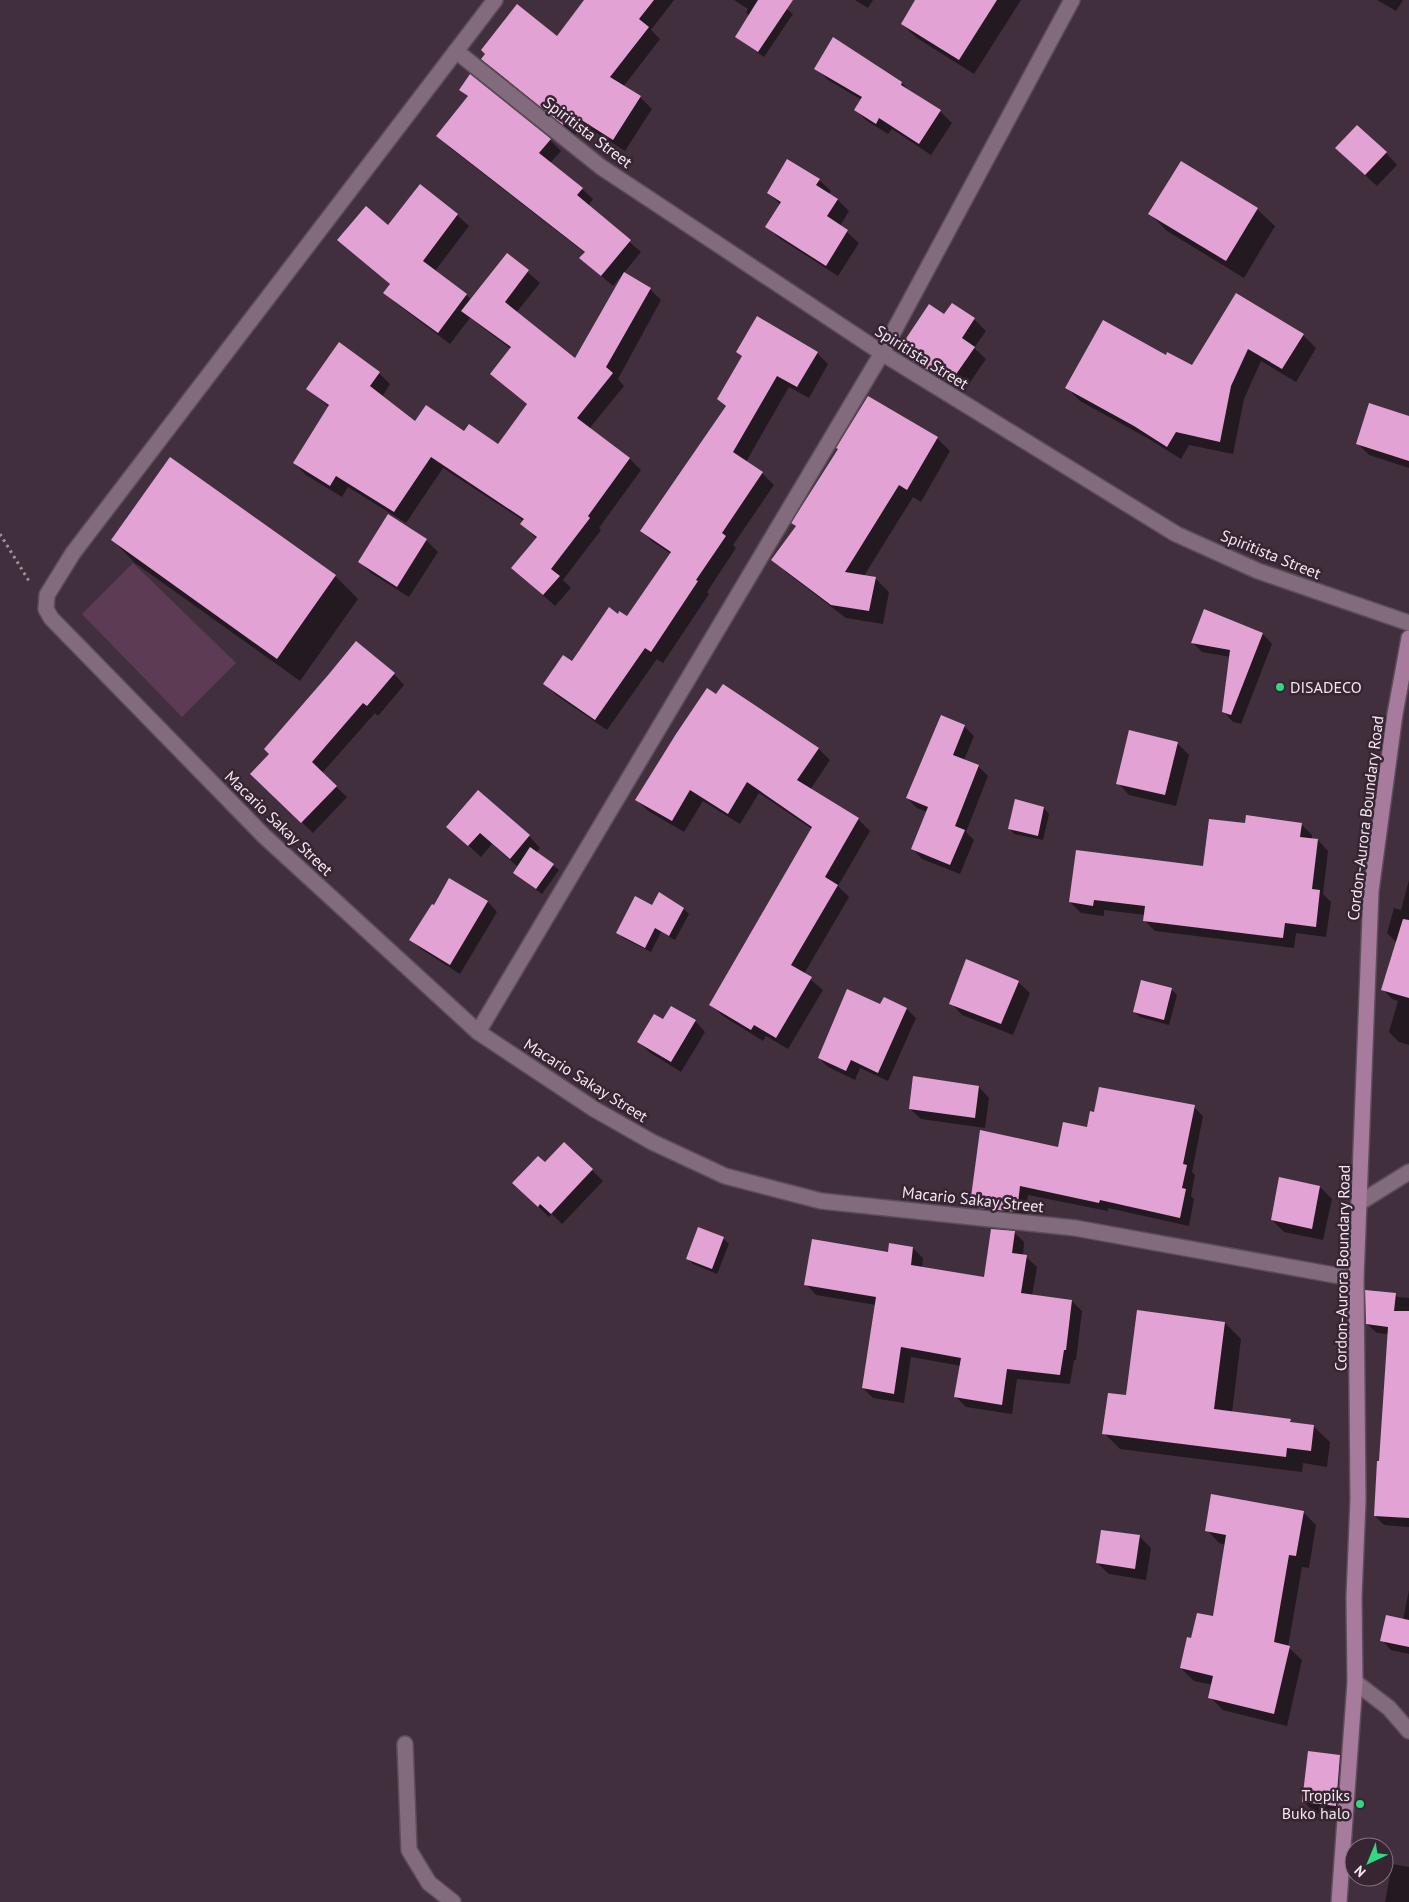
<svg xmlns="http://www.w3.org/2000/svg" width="1409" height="1902" font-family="'PT Sans',sans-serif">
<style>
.green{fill:#5d3b55}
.shadow{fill:#0007}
.building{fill:#e2a2d3}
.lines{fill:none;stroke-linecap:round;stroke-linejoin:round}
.minor-casing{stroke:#5d4d59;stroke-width:18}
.major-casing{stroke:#5d4d59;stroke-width:18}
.path{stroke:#a2929e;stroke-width:3;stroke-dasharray:2.5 4;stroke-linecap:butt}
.minor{stroke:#816b7c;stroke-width:15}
.major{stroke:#a67b9c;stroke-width:15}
.poi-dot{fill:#31d882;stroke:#372533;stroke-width:2}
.labels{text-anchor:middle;stroke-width:5;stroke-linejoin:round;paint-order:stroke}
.street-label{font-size:16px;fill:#f3e7f0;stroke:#372533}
.poi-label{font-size:16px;fill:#f3e7f0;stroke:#372533;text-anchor:start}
</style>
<rect width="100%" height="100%" fill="#422f3e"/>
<polygon class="green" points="133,563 236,663 182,717 82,614"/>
<g class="shadow">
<polygon points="586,0 674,0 651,30 660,39 623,87 640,97 652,109 625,151 584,125 575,135 495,71 483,59 558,38"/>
<polygon points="734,0 775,0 793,14 764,57 736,37 749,16 746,12 748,9"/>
<polygon points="855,0 873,0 868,8"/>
<polygon points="917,0 1021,0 974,74 917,38 902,24"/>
<polygon points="1377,0 1403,0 1396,11"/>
<polygon points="816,68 902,83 911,93 940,111 952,123 931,155 892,129 888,134 867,121 856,110 862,100 828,80"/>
<polygon points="461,90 550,140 561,151 550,163 582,189 593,199 588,206 641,252 613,286 592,268 585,253 449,147 438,136 468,97"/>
<polygon points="1386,153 1397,165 1377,186 1349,160"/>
<polygon points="819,180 831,191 829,194 838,200 849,211 840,226 859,243 838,276 779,238 767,227 781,205 768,193"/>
<polygon points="1257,209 1275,226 1244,278 1167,231 1150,214"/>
<polygon points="457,215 469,226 435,271 471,299 508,255 540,283 516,313 575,360 650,289 661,300 618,379 624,386 589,429 630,459 641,470 599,528 601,530 563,580 571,588 555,606 512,567 537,539 522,524 524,521 443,468 406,523 348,487 342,497 306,475 294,463 329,407 308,389 379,373 390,384 382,397 415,423 464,433 498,445 528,405 491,374 511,349 470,318 450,344 397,304 385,293 391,285 339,240"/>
<polygon points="1237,295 1303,335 1316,348 1296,382 1261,361 1244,399 1233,454 1189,445 1181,459 1149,439 1080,401 1067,388 1193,367"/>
<polygon points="953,304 974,319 986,331 974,348 986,359 962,394 927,373 915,361 917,359 902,346 944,316"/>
<polygon points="817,353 828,364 809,398 789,387 746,462 762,473 774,485 733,545 736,548 707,592 709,594 663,663 657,659 607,730 556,695 545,684 572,662 618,616 627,618 671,554 653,542 641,531 726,407 718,399"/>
<polygon points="1409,417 1409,468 1369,455 1358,444"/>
<polygon points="937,438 950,451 921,502 913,497 864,576 875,578 889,592 883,624 846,618 787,573 773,560 797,527 793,523"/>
<polygon points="113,540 335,576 358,599 300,681 135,563"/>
<polygon points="426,540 438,552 409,597 371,573 360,562"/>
<polygon points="1204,611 1263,634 1272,644 1241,724 1233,722 1224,712 1231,657 1202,652 1192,642"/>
<polygon points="394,674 404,685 378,716 375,713 322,773 347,797 313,833 252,774"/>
<polygon points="964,726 974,736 964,760 978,766 988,776 966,832 974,840 960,874 922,859 913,849 927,812 917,808 907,798"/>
<polygon points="1177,743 1189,755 1176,806 1129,795 1118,783"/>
<polygon points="818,748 830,760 810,790 858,819 870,831 838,886 849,897 804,974 823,990 788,1049 766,1036 763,1041 723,1016 711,1005 812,829 759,793 740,824 703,801 684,832 648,811 636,799"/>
<polygon points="1016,801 1044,808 1049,814 1043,840 1014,834 1009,828"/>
<polygon points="1301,824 1312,835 1312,839 1318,840 1328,851 1323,894 1331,902 1326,937 1296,933 1294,948 1155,931 1144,920 1145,915 1104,910 1104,916 1081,913 1070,902 1204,868 1246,825"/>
<polygon points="448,827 529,836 540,848 536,853 559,870 542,894 520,878 515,873 518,867 492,844 481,857"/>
<polygon points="450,880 488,902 497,912 460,974 421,949 411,940 434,907"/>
<polygon points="1409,880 1409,1045 1399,1042 1389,1032 1398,1001 1392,999 1383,989 1397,943 1387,933 1394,908 1401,910"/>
<polygon points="652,907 684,909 689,914 675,940 661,932 651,952 623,938 618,932"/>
<polygon points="1018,982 1030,993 1013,1035 962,1015 951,1003"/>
<polygon points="1171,989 1177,995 1169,1025 1140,1017 1134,1012"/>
<polygon points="884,999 907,1009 916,1018 888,1081 860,1068 855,1080 828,1067 819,1058 881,1006"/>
<polygon points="663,1020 695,1021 705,1032 681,1072 649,1052 639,1042"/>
<polygon points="979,1087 989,1098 985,1128 921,1119 910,1109"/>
<polygon points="1194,1107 1203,1116 1192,1172 1195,1175 1191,1196 1194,1199 1189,1226 1108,1208 1108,1211 1028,1195 1025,1221 989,1217 980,1208 980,1204 973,1197 1059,1148 1088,1128"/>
<polygon points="545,1164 592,1170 603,1181 562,1224 552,1214 549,1217 514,1183"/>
<polygon points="1280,1179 1320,1187 1332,1199 1323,1240 1284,1232 1272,1220"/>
<polygon points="1014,1232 1024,1242 1023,1256 1026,1257 1037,1267 1032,1296 1072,1301 1082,1311 1076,1360 1074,1360 1070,1384 1017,1379 1012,1414 966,1407 956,1397 961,1366 911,1357 904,1403 873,1398 863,1388 876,1305 816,1295 806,1284 889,1253 913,1248 923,1258 922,1268 985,1279"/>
<polygon points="723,1238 729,1244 717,1274 693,1264 687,1258"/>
<polygon points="1395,1294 1398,1297 1409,1298 1409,1527 1384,1525 1375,1516 1380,1462 1388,1334 1377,1333 1367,1324"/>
<polygon points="1225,1323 1241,1339 1232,1413 1290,1421 1293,1423 1313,1426 1330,1442 1327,1467 1303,1463 1302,1472 1120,1449 1104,1433"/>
<polygon points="1303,1512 1316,1525 1309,1568 1302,1567 1288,1647 1302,1660 1287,1726 1223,1710 1210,1697 1213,1685 1194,1681 1181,1668 1192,1639 1214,1618 1226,1545 1219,1543 1207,1530"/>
<polygon points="1139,1536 1151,1548 1146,1580 1109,1574 1097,1563"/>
<polygon points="1409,1590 1409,1654 1391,1650 1382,1640 1403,1620"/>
<polygon points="1340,1756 1351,1768 1347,1817 1315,1813 1303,1801"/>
<polygon points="1392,1864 1409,1867 1409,1902 1385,1902"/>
</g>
<g class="building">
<polygon points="584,0 654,0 639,19 649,27 610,77 641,96 613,140 572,114 563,125 481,59 485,54 481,50 517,4 557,36"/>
<polygon points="758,0 793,0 758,52 735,37"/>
<polygon points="915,0 997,0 959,60 901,24"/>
<polygon points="833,37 902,82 901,85 941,110 919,144 879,118 876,124 854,110 862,97 814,69"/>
<polygon points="470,74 551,139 539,153 583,188 577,195 631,240 601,276 579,258 585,252 436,136 468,96 459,90"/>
<polygon points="1357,125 1387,152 1365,175 1335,148"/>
<polygon points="787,159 820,179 816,185 838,199 827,216 848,230 826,266 765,227 781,202 767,193"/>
<polygon points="1181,161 1258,208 1226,261 1148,214"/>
<polygon points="420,184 458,214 423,261 467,294 438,333 383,293 390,284 337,240 366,206 388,225"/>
<polygon points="507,253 529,270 505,302 575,358 624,272 651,288 606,367 613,373 577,418 630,458 588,516 590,518 551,569 560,576 543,595 511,568 537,537 520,524 524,519 431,457 394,512 336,476 330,486 293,463 329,405 306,389 339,342 380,372 370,386 415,421 426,405 464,431 469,424 498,444 527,404 490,374 511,347 461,311"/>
<polygon points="1236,293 1304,334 1282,369 1248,349 1231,386 1220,442 1176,432 1167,447 1134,426 1065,388 1103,320 1166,355 1167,352 1192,365"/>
<polygon points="952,303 975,318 962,338 975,347 950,383 913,361 917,356 901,346 929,304 944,314"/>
<polygon points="757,316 818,352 797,387 777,376 733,452 763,472 722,533 726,536 696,580 698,581 651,652 645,648 595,720 543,684 563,655 572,661 609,607 618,614 619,611 627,616 671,552 640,531 726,406 717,399 742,356 736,352"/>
<polygon points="868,396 938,437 907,490 899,485 845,572 876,577 869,611 831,605 771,560 796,526 791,523 838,449 836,448"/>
<polygon points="1369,403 1409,416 1409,461 1356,444"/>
<polygon points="170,457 336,575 277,659 111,540"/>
<polygon points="388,514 427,539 397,587 358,562"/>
<polygon points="1204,609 1263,633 1231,715 1222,712 1230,650 1191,643"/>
<polygon points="356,641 395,673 367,706 363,703 312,762 337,786 301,823 250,774 269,754 264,749 329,674"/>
<polygon points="723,684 819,748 797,780 859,818 825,877 838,885 791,965 812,977 776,1038 754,1025 751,1030 709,1005 812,827 747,782 728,814 690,790 672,821 635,800 676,734 707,688 716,694"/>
<polygon points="941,715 965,725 953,755 979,765 955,826 965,830 950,865 911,849 928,807 906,798"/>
<polygon points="1129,730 1178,742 1165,795 1116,784"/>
<polygon points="478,790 530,835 510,859 480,833 468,846 446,827"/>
<polygon points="1015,799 1044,807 1038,836 1008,829"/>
<polygon points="1246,815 1302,823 1300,837 1318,839 1312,889 1320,890 1316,927 1285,923 1283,938 1143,921 1145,906 1094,900 1093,906 1069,902 1076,850 1203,866 1209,819 1245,823"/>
<polygon points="530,847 554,864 536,889 513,873"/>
<polygon points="449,878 488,901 450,965 409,940 432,904 434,905"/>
<polygon points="659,892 684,908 669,936 655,928 645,948 616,933 635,896 652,905"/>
<polygon points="1403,919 1409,920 1409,998 1381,990"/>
<polygon points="966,959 1019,981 1001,1024 949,1004"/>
<polygon points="1141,980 1172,988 1164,1020 1133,1012"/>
<polygon points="847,989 880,1004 884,997 907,1008 878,1073 851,1060 846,1071 818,1058"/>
<polygon points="671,1006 696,1020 671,1062 637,1042 654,1014 663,1019"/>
<polygon points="913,1076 979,1086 975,1118 909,1109"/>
<polygon points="1099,1087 1195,1105 1183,1164 1187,1165 1182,1188 1186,1189 1180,1218 1100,1200 1099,1203 1020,1186 1017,1212 978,1208 980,1199 971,1197 980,1130 1058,1147 1063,1122 1087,1127 1090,1111 1094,1112"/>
<polygon points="564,1142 593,1169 551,1214 540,1204 538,1207 512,1183 538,1156 545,1162"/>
<polygon points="1279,1177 1320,1186 1312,1229 1271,1220"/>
<polygon points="698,1227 724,1237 712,1269 686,1259"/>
<polygon points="991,1229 1015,1231 1012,1253 1027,1255 1021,1293 1072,1300 1066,1350 1064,1350 1060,1375 1007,1369 1002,1405 954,1397 961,1358 901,1347 894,1394 862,1388 876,1297 804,1285 812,1239 888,1252 889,1243 913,1247 911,1265 984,1277"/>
<polygon points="1365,1290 1396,1293 1394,1311 1409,1311 1409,1518 1374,1516 1377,1461 1379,1461 1388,1327 1366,1324"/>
<polygon points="1137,1310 1225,1322 1214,1409 1291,1419 1290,1422 1314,1425 1311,1451 1287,1448 1286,1457 1102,1434 1108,1393 1126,1395"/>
<polygon points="1211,1494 1304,1511 1296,1556 1289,1555 1274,1642 1290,1646 1274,1714 1208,1698 1213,1676 1180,1668 1187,1637 1191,1638 1197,1613 1213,1616 1226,1535 1205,1531"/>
<polygon points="1101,1530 1140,1535 1135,1569 1096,1563"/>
<polygon points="1386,1615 1409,1620 1409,1647 1380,1641"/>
<polygon points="1308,1751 1340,1755 1336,1806 1302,1802"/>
</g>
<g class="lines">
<g class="minor-casing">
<g id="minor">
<polyline points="495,0 73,553 47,595 46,609 51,618 264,836 478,1032 594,1109 652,1142 725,1176 821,1201 1075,1228 1356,1279"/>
<polyline points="456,51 601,167 882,353 1176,534 1258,571 1409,623"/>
<polyline points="478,1032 882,353 1072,0"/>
<polyline points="1359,1203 1409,1172"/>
<polyline points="1355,1682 1389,1708 1409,1731"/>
<polyline points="405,1744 409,1850 429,1883 453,1902"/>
</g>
</g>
<g class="major-casing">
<polyline id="major" points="1339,1902 1355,1682 1354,1597 1358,1500 1356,1279 1371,891 1395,714 1409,638"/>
</g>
<polyline class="path" points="0,534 29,581"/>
<use href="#minor" class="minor"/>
<use href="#major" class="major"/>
</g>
<g class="poi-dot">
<circle cx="1280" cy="687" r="5"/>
<circle cx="1360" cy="1804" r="5"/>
</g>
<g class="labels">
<g class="street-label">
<text transform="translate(588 132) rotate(37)" y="6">Spiritista Street</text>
<text transform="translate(922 357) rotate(32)" y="6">Spiritista Street</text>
<text transform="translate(1271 554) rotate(22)" y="6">Spiritista Street</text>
<text transform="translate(1365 818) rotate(-83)" y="6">Cordon-Aurora Boundary Road</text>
<text transform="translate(279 823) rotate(44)" y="6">Macario Sakay Street</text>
<text transform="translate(586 1080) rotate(32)" y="6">Macario Sakay Street</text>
<text transform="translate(973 1199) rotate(6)" y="6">Macario Sakay Street</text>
<text transform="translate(1342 1268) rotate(-89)" y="6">Cordon-Aurora Boundary Road</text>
</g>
<g class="poi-label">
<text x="1290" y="693">DISADECO</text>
<text x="1350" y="1801" text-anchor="end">Tropiks<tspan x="1350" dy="18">Buko halo</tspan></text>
</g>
</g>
<g transform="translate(1369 1862) rotate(224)"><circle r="24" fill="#372533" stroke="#82737f"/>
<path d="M0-4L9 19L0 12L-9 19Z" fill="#31d882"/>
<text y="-8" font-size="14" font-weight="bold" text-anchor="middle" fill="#f3e7f0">N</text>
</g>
</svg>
